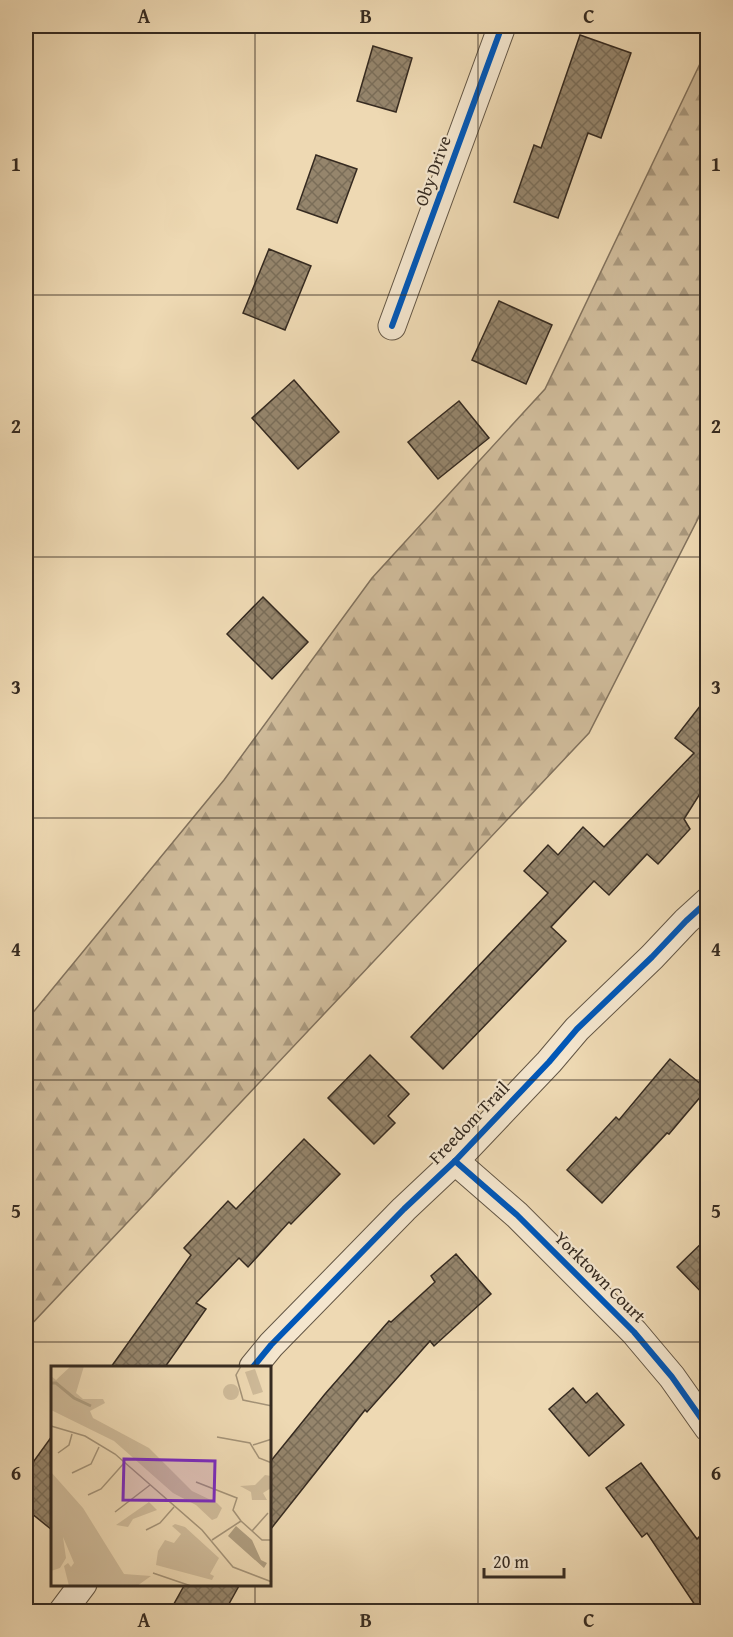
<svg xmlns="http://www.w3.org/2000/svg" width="733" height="1637" font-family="'Gentium Book Plus',serif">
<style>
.forest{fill:url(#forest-firs);stroke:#82725d;stroke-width:1.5}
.building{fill:url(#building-cross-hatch);stroke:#352a20;stroke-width:1.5}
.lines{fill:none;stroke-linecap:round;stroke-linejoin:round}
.street-casing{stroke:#635645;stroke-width:29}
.street{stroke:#f4e6ce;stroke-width:27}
.cycleway-casing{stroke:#f4e6ce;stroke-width:10}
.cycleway{stroke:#0057b8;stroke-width:6}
.grid{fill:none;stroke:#352a20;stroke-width:1.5;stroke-opacity:0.55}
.labels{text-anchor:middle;stroke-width:4.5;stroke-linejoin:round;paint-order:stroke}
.street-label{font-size:18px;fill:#352a20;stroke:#f4e6ce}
.inset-river{fill:none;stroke:#af9e81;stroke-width:3}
.inset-road{fill:none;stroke:#a49378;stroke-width:1.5}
.view{fill:#7b2cbf;fill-opacity:0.15;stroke:#7b2cbf;stroke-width:3}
.inset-edge{fill:none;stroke:#352a20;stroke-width:3}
.neatline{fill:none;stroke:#352a20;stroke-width:2}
.grid-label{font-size:20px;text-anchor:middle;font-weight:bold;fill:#352a20}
</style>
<defs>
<pattern id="forest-firs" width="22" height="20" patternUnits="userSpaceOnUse" patternTransform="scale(1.5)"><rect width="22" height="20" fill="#cfbb9a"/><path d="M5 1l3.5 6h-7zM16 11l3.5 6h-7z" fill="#a9987d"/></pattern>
<pattern id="building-cross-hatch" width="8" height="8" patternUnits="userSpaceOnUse" patternTransform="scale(1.5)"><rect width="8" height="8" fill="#95856c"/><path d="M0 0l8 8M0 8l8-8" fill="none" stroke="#7a6d58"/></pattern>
</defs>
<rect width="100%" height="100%" fill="#eed9b3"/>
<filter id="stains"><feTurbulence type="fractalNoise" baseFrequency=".00333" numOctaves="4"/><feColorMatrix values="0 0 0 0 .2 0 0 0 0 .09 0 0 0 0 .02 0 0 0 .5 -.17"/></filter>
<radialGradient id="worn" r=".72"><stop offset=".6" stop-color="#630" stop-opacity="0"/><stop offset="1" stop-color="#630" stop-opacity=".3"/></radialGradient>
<polygon class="forest" points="707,49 707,501 589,733 26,1330 26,1021 224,780 372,578 545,389"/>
<g class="building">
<polygon points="580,35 631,53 601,138 588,133 558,218 514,202 534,145 541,148"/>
<polygon points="373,46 412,58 396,112 357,101"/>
<polygon points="316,155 357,169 337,223 297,209"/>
<polygon points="269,249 311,266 285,330 243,313"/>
<polygon points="499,301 552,325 526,384 472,360"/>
<polygon points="294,380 339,432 298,469 252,418"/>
<polygon points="459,401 489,438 438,479 408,442"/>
<polygon points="263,597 308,642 272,679 227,634"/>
<polygon points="708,696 708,781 684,819 690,829 658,864 647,854 609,895 594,881 551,927 566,941 443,1069 411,1037 548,893 524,871 548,845 558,855 583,827 604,847 694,753 675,738"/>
<polygon points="370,1055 409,1094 388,1116 395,1123 374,1144 328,1098"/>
<polygon points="670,1059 707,1089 669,1134 667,1133 602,1203 567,1170 616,1117 619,1120"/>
<polygon points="304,1139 340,1174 291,1224 289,1222 248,1267 239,1258 196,1303 206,1309 165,1367 111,1367 191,1255 184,1248 228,1201 236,1209"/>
<polygon points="708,1237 708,1299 677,1267"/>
<polygon points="456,1254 491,1294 434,1346 430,1341 367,1412 365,1410 270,1530 270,1462 325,1394 389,1321 391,1322 435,1282 431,1276"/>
<polygon points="573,1388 586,1403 597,1393 624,1425 589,1456 549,1409"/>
<polygon points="52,1436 52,1530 26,1509 26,1472"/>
<polygon points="641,1463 697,1539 699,1537 708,1551 708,1611 699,1611 647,1533 642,1537 606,1488"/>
<polygon points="185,1584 240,1584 225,1611 170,1611"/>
</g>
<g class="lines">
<g class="street-casing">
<g id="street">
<polyline points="392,326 502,26"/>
<polyline points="455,1161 517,1215 634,1332 672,1377 708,1428"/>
<polyline points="253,1367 271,1345 404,1209 455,1161 549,1062 577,1029 652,957 686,921 708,901"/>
<polyline points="62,1612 83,1584"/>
</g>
</g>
<use href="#street" class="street"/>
<g class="cycleway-casing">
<g id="cycleway">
<polyline points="392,326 502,26"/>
<polyline points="455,1161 517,1215 634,1332 672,1377 708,1428"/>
<polyline points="253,1367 271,1345 404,1209 455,1161 549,1062 577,1029 652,957 686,921 708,901"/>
</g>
</g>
<use href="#cycleway" class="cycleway"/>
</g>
<path class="grid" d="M255,26v1341M478,26v1586M26,295h682M26,557h682M26,818h682M26,1080h682M26,1342h682M255,1584v28"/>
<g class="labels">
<g class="street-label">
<text transform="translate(433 171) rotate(-70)" y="6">Oby Drive</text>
<text transform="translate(469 1123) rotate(-46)" y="6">Freedom Trail</text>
<text transform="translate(600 1277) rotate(45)" y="6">Yorktown Court</text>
</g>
</g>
<g transform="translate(51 1366)">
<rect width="220" height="220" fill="#eed9b3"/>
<path d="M20,0h13l-8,27 7,6h20l2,4 -15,8 3,7 56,30 43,43 25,12 5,5 -5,10 -5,2 -16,-15 -23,-12 -59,-52 -63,-31v-34l5,4zM0,106l32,36 41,66 27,2 -14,10h-68l-5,-20 4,-3 3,4 3,-4 -11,-26 3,21 -6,10 -9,3zM214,109l6,1v12l-8,5 4,7h-15l-1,-8 -11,-6 15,-1zM98,136l8,8 -24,9 -5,8 -12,-2zM124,158l10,3 34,31 -9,16 4,2 -2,4 -56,-15 2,-14 7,-11 9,3 7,-9 -9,-8z" fill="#cfbb9a"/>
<path d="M204,3l8,23 -10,3 -8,-23zM172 26a8 8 0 1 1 16 0a8 8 0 1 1-16 0Z" fill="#cfbb9a"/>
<path d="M185,160l16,14 9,20 6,3 -3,5 -36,-32z" fill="#af9e81"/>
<path class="inset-river" d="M0,17h5l18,15 17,8"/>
<path class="inset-road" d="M190,0l-5,9 7,25 29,6M0,60l34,10 30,18 87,76 31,37 39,15M166,71l33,6 9,15 13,5M202,79l19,-6M7,87l11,-8 3,-11M21,107l19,-9 8,-17M145,116l41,16 -4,12 8,11 21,19h10M37,129l13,-6 24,-27M64,146l35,-27M95,164l14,-7 14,-16M201,165l16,-18M161,174l29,-19M102,207l38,13"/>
<path class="view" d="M73,93l91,2 -1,40 -91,-1z"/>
<rect width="220" height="220" class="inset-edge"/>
</g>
<rect width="733" height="1637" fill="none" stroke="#eed9b3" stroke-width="66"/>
<path d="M484 1568v9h80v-9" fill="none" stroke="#352a20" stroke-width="3"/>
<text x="493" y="1568" font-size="18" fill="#352a20" stroke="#f4e6ce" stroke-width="4.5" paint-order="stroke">20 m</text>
<rect x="33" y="33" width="667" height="1571" class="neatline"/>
<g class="grid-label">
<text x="144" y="23">A</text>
<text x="366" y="23">B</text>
<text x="589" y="23">C</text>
<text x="16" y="171">1</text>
<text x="716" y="171">1</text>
<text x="16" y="433">2</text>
<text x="716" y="433">2</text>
<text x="16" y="694">3</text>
<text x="716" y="694">3</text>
<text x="16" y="956">4</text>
<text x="716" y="956">4</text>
<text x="16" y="1218">5</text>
<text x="716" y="1218">5</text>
<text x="16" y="1480">6</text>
<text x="716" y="1480">6</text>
<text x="144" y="1627">A</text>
<text x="366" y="1627">B</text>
<text x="589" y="1627">C</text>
</g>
<rect width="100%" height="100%" filter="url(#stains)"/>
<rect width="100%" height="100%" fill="url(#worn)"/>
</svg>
